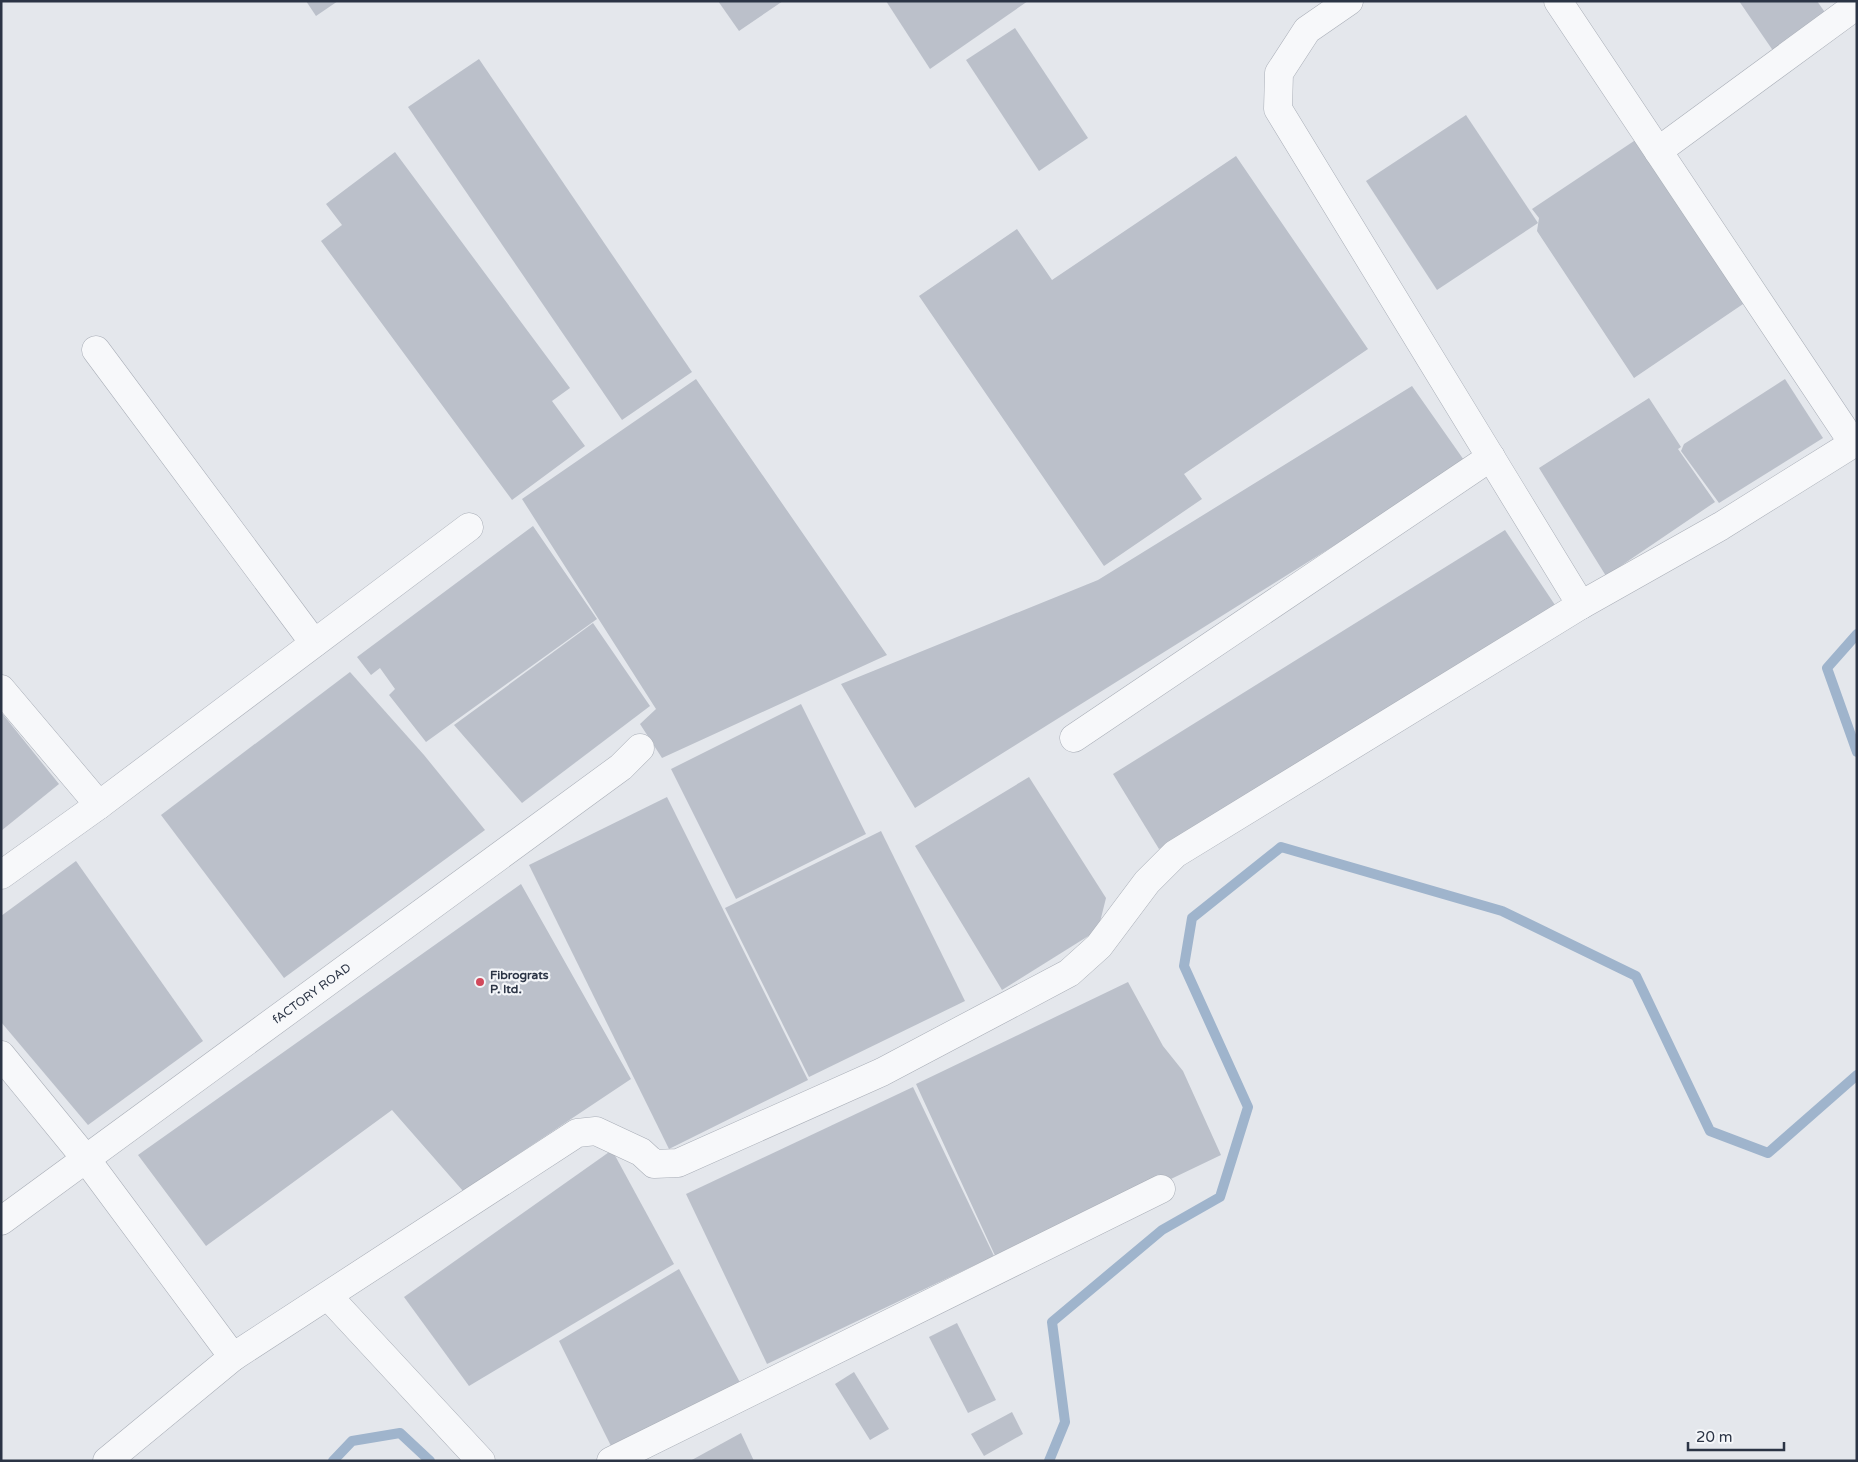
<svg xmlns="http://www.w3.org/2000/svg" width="1858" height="1462" font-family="'Varela Round',sans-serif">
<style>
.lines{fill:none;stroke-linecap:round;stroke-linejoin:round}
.stream{stroke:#9fb4cc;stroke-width:10}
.building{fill:#bbc0ca}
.minor-casing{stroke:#a9aeb7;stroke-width:29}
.minor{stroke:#f7f8fa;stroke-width:28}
.poi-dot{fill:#d1495b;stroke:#f4f6f9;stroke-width:2}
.labels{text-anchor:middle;stroke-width:4.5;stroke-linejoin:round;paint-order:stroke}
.poi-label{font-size:12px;font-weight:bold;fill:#2b3445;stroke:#f4f6f9;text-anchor:start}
.street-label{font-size:12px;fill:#2b3445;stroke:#f4f6f9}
</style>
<rect width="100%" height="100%" fill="#e4e7ec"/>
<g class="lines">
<g class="stream">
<polyline points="1857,634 1827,668 1857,752"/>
<polyline points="333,1461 352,1441 400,1433 430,1461"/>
<polyline points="1049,1461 1065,1422 1052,1322 1162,1230 1220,1197 1248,1107 1184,966 1192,918 1281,847 1502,911 1636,976 1710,1131 1768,1153 1857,1075"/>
</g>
</g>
<g class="building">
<polygon points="306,1 338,1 316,16"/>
<polygon points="718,1 783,1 739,31"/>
<polygon points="886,1 1028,1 930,69"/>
<polygon points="1739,1 1817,1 1831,21 1778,58"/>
<polygon points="1015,28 1088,138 1039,171 966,60"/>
<polygon points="479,59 692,372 622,420 408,107"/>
<polygon points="1466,115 1538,223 1437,290 1366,181"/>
<polygon points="1637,139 1746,302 1634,378 1537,231 1539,218 1532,209"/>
<polygon points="395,152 570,388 552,401 585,446 512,500 321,241 342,225 326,204"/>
<polygon points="1236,156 1368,349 1184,474 1202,499 1104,566 919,296 1017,229 1052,280"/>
<polygon points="696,379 887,655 662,758 640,724 656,709 522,499"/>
<polygon points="1785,379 1823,438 1719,503 1681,451 1684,444"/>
<polygon points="1412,386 1466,463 915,808 841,684 1098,580"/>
<polygon points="1649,398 1681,447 1678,449 1715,502 1606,576 1539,468"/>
<polygon points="533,526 597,619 426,742 389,695 395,689 380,668 371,675 357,657"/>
<polygon points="1505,530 1555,605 1159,849 1113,774"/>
<polygon points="593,623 650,706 522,803 454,725"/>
<polygon points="350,672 424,755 485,830 284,978 161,815"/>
<polygon points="801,704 866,834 736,899 671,769"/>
<polygon points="1,712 59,784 1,831"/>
<polygon points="1029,777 1106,898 1098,930 1002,990 915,846"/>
<polygon points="667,797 808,1080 669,1149 529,865"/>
<polygon points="881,831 965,1001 809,1077 725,908"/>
<polygon points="76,861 203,1041 88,1125 1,1022 1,916"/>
<polygon points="521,884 631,1079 463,1191 392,1110 206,1246 138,1155"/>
<polygon points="1128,982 1163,1046 1183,1071 1221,1155 998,1262 916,1084"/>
<polygon points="913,1087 994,1256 767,1364 686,1194"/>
<polygon points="612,1150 674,1264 469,1386 404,1297"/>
<polygon points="679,1269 743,1388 613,1450 559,1341"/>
<polygon points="957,1323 996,1400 968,1413 929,1337"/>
<polygon points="854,1372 889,1429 870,1440 835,1384"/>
<polygon points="1012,1412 1023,1434 984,1456 971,1434"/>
<polygon points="741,1433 754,1461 690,1461"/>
</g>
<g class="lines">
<g class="minor-casing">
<g id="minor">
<polyline points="1558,1 1853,443"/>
<polyline points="1658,151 1857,5"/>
<polyline points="96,350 314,643"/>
<polyline points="1581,605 1721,526 1857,441"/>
<polyline points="1,689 99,805"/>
<polyline points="1074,738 1491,457"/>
<polyline points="1,875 99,805 469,527"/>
<polyline points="1,1055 86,1159 233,1357 577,1133 596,1131 641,1152 654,1164 678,1163 882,1072 1069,973 1099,946 1147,882 1175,854 1581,605 1278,109 1279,73 1307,30 1349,1"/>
<path id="s1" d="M1,1221l620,-454 19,-19"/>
<polyline points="328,1296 481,1461"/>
<polyline points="107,1461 233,1357"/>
<polyline points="611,1461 1161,1189"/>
</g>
</g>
<use href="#minor" class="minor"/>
</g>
<circle class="poi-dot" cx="480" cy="982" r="5"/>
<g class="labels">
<g class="poi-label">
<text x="490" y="979">Fibrograts<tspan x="490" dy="14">P. ltd.</tspan></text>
</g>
<g class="street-label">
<text dy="4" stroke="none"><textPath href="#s1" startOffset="385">fACTORY ROAD</textPath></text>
</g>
</g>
<rect width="1858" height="1462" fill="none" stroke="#2b3445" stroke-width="5"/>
<path d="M1688 1442v8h96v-8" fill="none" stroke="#2b3445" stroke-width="2.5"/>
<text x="1696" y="1442" font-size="15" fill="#2b3445" stroke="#f4f6f9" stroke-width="4" paint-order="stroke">20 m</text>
</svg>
